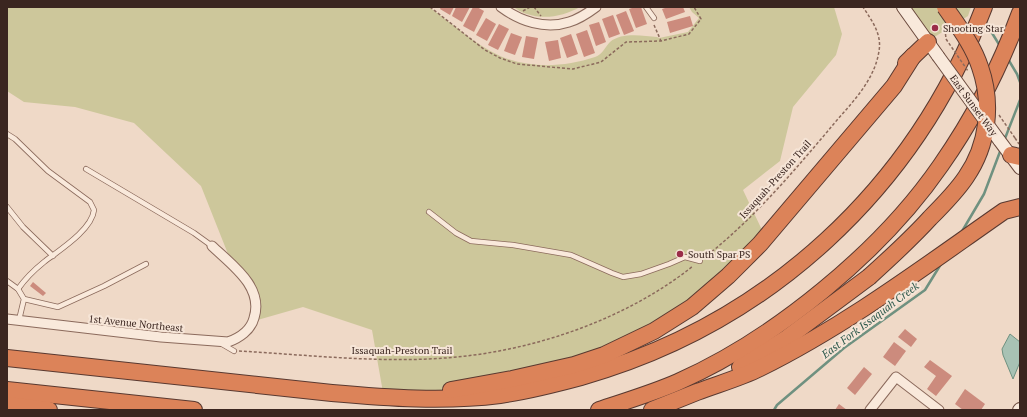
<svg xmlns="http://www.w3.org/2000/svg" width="1027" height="417" font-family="'PT Serif',serif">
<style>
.green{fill:#cdc79b}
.water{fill:#a8c2b4;stroke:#6f9180}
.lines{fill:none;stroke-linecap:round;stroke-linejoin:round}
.stream{stroke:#6f9180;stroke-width:2.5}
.building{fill:#cc8b7d}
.service-casing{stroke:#8b6a5c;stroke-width:6}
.minor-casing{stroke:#8b6a5c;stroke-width:11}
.secondary-casing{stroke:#6c4b3f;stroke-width:14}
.motorway-casing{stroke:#593930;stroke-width:18}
.path{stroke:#8b6a5c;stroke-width:1.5;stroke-dasharray:3 2;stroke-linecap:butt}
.service{stroke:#f9e9db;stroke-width:4.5}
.minor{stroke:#f9e9db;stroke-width:9}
.secondary{stroke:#f9e9db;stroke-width:12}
.motorway{stroke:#dc8359;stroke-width:16}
.secondary-bridge-casing{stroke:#6c4b3f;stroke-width:14;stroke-linecap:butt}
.motorway-bridge-casing{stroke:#593930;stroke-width:18;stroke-linecap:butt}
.path-bridge{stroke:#8b6a5c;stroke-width:1.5;stroke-dasharray:3 2;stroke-linecap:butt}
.secondary-bridge{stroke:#f9e9db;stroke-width:12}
.motorway-bridge{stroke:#dc8359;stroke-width:16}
.poi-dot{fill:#9a2c48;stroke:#f6e5d7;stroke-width:1.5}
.labels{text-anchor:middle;stroke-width:4;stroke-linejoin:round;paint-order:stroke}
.poi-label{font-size:10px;fill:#3b2620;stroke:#f6e5d7;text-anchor:start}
.street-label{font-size:10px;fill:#3b2620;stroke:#f6e5d7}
.water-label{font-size:11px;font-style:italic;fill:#2f5a4d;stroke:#f6e5d7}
</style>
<rect width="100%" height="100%" fill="#efd9c7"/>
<g class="green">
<path d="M7,7h422c23,16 45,37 71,49 30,13 65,11 95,1 7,-2 10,-10 15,-15 12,-10 33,-6 47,-5l2,1 29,-6 11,-14 -7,-6 -3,-5h145l8,27 -6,21 -43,52 -13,54 -37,29 19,40 -27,31 -57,48 -75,41 -151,40 -68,8 -12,-68 -69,-23 -49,14 2,-22 -24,-35 -31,-78 -67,-63 -59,-16 -51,-5 -17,-11z"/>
<path d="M513,7h67c-16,9 -35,13 -53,7 -5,-1 -10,-5 -14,-7z"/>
<polygon points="903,7 971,7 968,16 928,41"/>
</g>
<polygon class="water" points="1010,334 1020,342 1020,362 1013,379 1003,355 1002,349"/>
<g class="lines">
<g class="stream">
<polyline points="984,20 1000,46"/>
<polyline points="1008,59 1017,74 1020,82"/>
<polyline points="1004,141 1020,100"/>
<polyline points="961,233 984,194 1001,149"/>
<polyline points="774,410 777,405 844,348 925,290 941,264"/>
</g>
</g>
<g class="building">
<polygon points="441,7 454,7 450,15 440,9"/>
<polygon points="456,7 470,7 462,22 452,16"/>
<polygon points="473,7 477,7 484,11 474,32 463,26"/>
<polygon points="635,7 641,7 647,24 636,28 629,9"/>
<polygon points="668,7 683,7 685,12 666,19 662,9"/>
<polygon points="626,11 634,31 624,35 616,15"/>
<polygon points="613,15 620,34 609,38 602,19"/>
<polygon points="690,16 693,26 670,33 667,22"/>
<polygon points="486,18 496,24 487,41 476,35"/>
<polygon points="599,22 606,42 596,46 589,25"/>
<polygon points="499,24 509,29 498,50 488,45"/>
<polygon points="587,30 595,53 584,57 576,34"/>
<polygon points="511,33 522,37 515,55 504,51"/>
<polygon points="571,34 578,54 567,58 560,38"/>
<polygon points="526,36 538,38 534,59 522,57"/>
<polygon points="558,40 561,58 549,61 545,42"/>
<polygon points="33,282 46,293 43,296 30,286"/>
<polygon points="905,329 917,339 911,347 898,337"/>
<polygon points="894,342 906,351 895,366 883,357"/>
<polygon points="930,360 952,376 936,396 927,389 936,376 924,367"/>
<polygon points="864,367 872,374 855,395 847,388"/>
<polygon points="965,389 985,404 981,410 963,410 955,404"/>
<polygon points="839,404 847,410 835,410"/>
</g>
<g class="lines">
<g class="service-casing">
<g id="service">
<polyline points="646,7 654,18"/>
<path d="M7,134l8,5 33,32 42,31 4,8c-2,20 -36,41 -50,52 -10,8 -19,17 -26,27"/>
<polyline points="86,169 194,233 212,246"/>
<polyline points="7,207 23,227 53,256"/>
<polyline points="429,212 456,233 471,241 513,245 571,255 612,273 623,277 641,274 669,264 685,257 700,261"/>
<polyline points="7,281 18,289 24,299 19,320"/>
<polyline points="24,299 58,307 104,286 146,264"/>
<polyline points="222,344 234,351"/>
</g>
</g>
<g class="minor-casing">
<g id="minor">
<path d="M501,7c19,14 44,23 68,15 10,-3 19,-9 27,-15"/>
<path d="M7,319l154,18 67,5c11,-4 23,-12 26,-24 10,-31 -22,-53 -42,-72"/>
<polyline points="870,410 896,377 939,410"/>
</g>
</g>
<g class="secondary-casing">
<g id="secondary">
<polyline points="903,7 938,56"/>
<polyline points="999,140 1020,168"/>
<polyline points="1019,410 1020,409"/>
</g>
</g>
<g class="motorway-casing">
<g id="motorway">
<polyline points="906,63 928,42"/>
<polyline points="1011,155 1020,157"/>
<path d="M7,358l325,35c56,5 113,9 168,2 28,-4 55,-11 81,-18 187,-53 333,-188 403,-370"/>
<polyline points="740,367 787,338 869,277"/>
<polyline points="7,390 194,410"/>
<polyline points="451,390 512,379 574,365 604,355 654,331 692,307 728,276 760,244 894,86 913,56"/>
<polyline points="7,405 49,410"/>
<path d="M599,410c27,-9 54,-17 79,-28 97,-43 203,-130 263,-217 33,-47 59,-98 79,-152"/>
<path d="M652,410c15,-6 30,-12 45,-18 21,-8 43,-14 63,-24 87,-43 165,-102 244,-157l16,-4"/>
</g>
</g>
<g class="path">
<polyline points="430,7 485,50 500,58 517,64 573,69 601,62 626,42 661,41 689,34 701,19 694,7"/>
<polyline points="534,7 541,16"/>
<polyline points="523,11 530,7"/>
<polyline points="654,25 661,41"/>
<polyline points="945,29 946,39"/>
<polyline points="1015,138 1019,144"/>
<path d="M704,258c48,-38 84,-80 123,-126 20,-25 47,-48 52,-81 3,-17 -7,-30 -16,-44"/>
<path d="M239,351c71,4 147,13 218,6 82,-8 171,-39 236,-91"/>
</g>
<use href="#service" class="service"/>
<use href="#minor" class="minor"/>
<use href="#secondary" class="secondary"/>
<use href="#motorway" class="motorway"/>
<g class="secondary-bridge-casing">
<polyline id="secondary-bridge" points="938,56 999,140"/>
</g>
<g class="motorway-bridge-casing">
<path id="motorway-bridge" d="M869,277c21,-19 42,-38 61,-59 13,-13 26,-26 36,-41 22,-32 27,-73 14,-110 -7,-22 -22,-41 -35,-60"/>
</g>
<g class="path-bridge">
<polyline points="946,39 968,71"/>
<polyline points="999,115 1015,138"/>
</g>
<use href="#secondary-bridge" class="secondary-bridge"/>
<use href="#motorway-bridge" class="motorway-bridge"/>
</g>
<g class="poi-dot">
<circle cx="935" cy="28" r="4"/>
<circle cx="680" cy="254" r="4"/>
</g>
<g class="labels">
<g class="poi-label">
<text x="943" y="32">Shooting Star</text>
<text x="688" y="258">South Spar PS</text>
</g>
<g class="street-label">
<text transform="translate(974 105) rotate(54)" y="4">East Sunset Way</text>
<text transform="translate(775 179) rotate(-48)" y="4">Issaquah-Preston Trail</text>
<text transform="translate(136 323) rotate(6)" y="4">1st Avenue Northeast</text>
<text x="402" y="354">Issaquah-Preston Trail</text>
</g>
<g class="water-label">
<text transform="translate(870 320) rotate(-37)" y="4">East Fork Issaquah Creek</text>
</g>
</g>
<rect width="1027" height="417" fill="none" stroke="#3b2620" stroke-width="16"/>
</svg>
